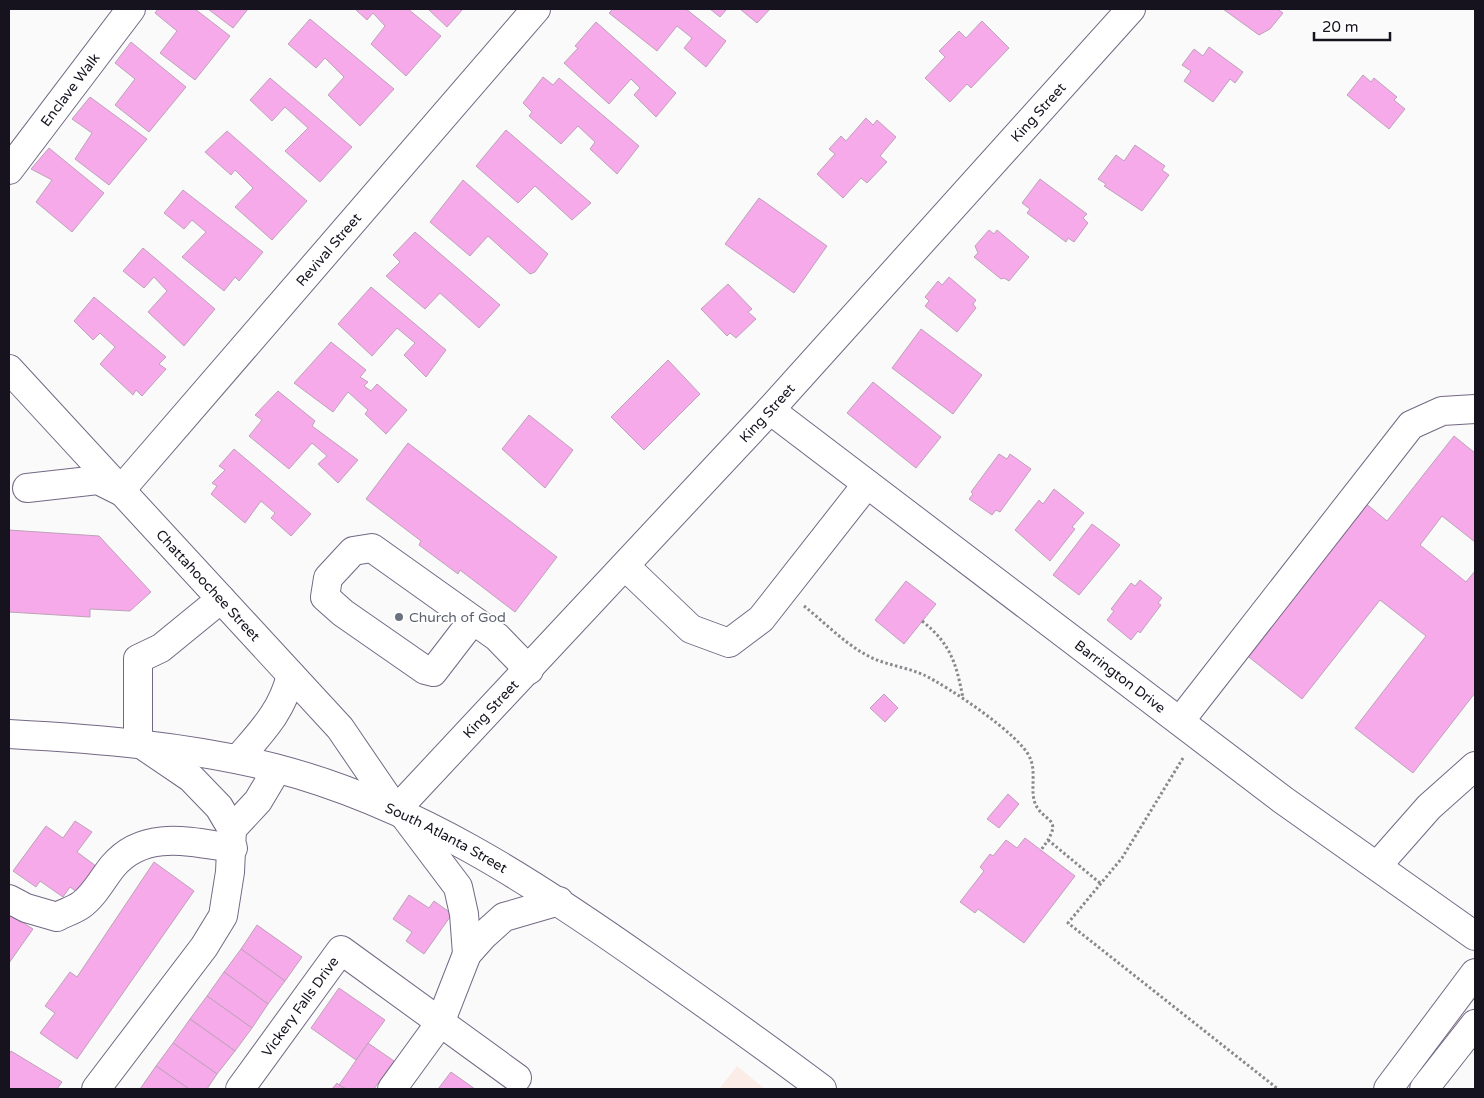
<svg xmlns="http://www.w3.org/2000/svg" width="1484" height="1098" font-family="'Varela Round',sans-serif">
<style>
.commercial{fill:#fcece8}
.building{fill:#f6aae9;stroke:#bea2b9}
.lines{fill:none;stroke-linecap:round;stroke-linejoin:round}
.minor-casing{stroke:#736884;stroke-width:30}
.major-casing{stroke:#736884;stroke-width:30}
.highway-casing{stroke:#736884;stroke-width:30}
.path{stroke:#8a888d;stroke-width:3;stroke-dasharray:2.5 2.5;stroke-linecap:butt}
.minor{stroke:#fff;stroke-width:28}
.major{stroke:#fff;stroke-width:28}
.highway{stroke:#fff;stroke-width:28}
.worship-dot{fill:#6b7280;stroke:#fff;stroke-width:2}
.labels{text-anchor:middle;stroke-width:4;stroke-linejoin:round;paint-order:stroke}
.street-label{font-size:14px;fill:#17131e;stroke:#fff}
.worship-label{font-size:14px;fill:#5b616d;stroke:#fff;text-anchor:start}
</style>
<rect width="100%" height="100%" fill="#fafafa"/>
<polygon class="commercial" points="737,1066 765,1089 719,1089"/>
<g class="building">
<polygon points="158,9 195,9 230,36 195,80 160,53 177,31 155,13"/>
<polygon points="208,9 248,9 233,28"/>
<polygon points="355,9 408,9 441,36 406,76 371,44 385,26 373,13 367,20"/>
<polygon points="428,9 463,9 447,27"/>
<polygon points="613,9 686,9 726,41 706,67 684,48 692,38 677,26 657,51 609,13"/>
<polygon points="710,9 727,9 720,17"/>
<polygon points="740,9 770,9 757,23"/>
<polygon points="1223,9 1277,9 1283,13 1270,29 1259,35"/>
<polygon points="310,19 394,89 360,126 328,95 344,77 325,58 316,68 288,44"/>
<polygon points="982,21 1009,48 971,88 967,84 950,102 925,78 945,57 939,51 959,31 966,38"/>
<polygon points="596,22 676,93 656,117 634,95 640,88 631,79 609,104 564,63 578,48 575,46"/>
<polygon points="131,42 186,87 149,132 115,105 135,79 115,63"/>
<polygon points="1209,47 1243,72 1235,83 1230,79 1213,102 1184,81 1191,71 1182,65 1194,49 1203,56"/>
<polygon points="1363,75 1371,82 1374,78 1397,97 1394,100 1405,109 1389,129 1347,95"/>
<polygon points="543,77 553,85 559,78 639,146 617,174 590,149 595,142 578,126 561,144 529,116 532,112 523,103"/>
<polygon points="270,78 352,147 320,182 285,151 308,128 285,107 272,121 250,100"/>
<polygon points="90,97 147,139 109,185 75,159 92,133 72,119"/>
<polygon points="866,118 873,125 877,120 896,137 880,156 887,162 867,183 861,178 843,198 817,174 835,154 829,149 841,136 846,141"/>
<polygon points="506,130 591,203 572,220 535,186 518,203 476,166"/>
<polygon points="227,131 307,201 272,240 235,207 253,188 235,170 231,175 205,152"/>
<polygon points="1135,145 1165,166 1162,170 1169,175 1142,211 1104,186 1106,184 1098,179 1116,155 1124,161"/>
<polygon points="49,148 104,193 72,232 36,202 52,180 31,169"/>
<polygon points="1040,179 1087,214 1083,218 1088,223 1074,242 1068,238 1066,242 1027,213 1030,209 1022,203"/>
<polygon points="463,180 548,254 535,272 530,274 488,236 470,256 430,222"/>
<polygon points="183,190 263,252 239,281 235,277 224,291 182,257 206,232 192,220 184,229 164,213"/>
<polygon points="759,198 827,246 794,293 725,244"/>
<polygon points="989,230 994,234 997,230 1029,257 1009,281 1004,278 1001,279 974,257 978,253 975,246"/>
<polygon points="415,232 500,305 479,328 440,293 425,309 386,276 400,262 393,255"/>
<polygon points="143,248 215,309 184,346 148,312 167,291 154,277 144,288 123,271"/>
<polygon points="949,277 976,300 973,304 976,308 957,332 925,306 929,301 925,297 938,281 942,285"/>
<polygon points="728,284 752,309 748,312 756,319 736,338 730,333 727,336 701,309"/>
<polygon points="371,287 446,350 426,377 404,355 415,343 397,328 372,356 338,324"/>
<polygon points="94,297 166,357 159,364 166,369 142,396 136,390 133,395 100,364 115,347 100,333 93,340 74,321"/>
<polygon points="921,329 982,375 953,414 892,368"/>
<polygon points="331,342 366,370 360,377 368,382 364,386 371,391 377,384 407,410 386,434 365,414 368,410 348,392 333,412 294,383"/>
<polygon points="668,360 700,394 644,450 611,417"/>
<polygon points="873,382 941,437 916,468 847,413"/>
<polygon points="278,391 315,421 312,426 358,460 338,483 318,464 327,456 312,443 289,469 249,436 262,420 255,415"/>
<polygon points="529,415 573,450 545,488 502,449"/>
<polygon points="1454,436 1475,453 1475,542 1442,516 1420,545 1466,582 1475,571 1475,693 1413,773 1355,728 1426,636 1380,600 1302,699 1245,654 1364,502 1387,521"/>
<polygon points="408,443 557,557 515,612 460,570 458,574 419,545 421,541 366,499"/>
<polygon points="234,449 311,514 291,536 271,518 275,513 261,501 245,523 211,494 217,486 212,483 225,470 219,466"/>
<polygon points="999,454 1007,459 1010,454 1031,469 1000,512 996,510 992,515 969,499 973,494 971,492"/>
<polygon points="1054,489 1084,513 1072,527 1075,529 1050,561 1015,530 1039,500 1043,504"/>
<polygon points="1092,524 1120,545 1079,595 1053,575"/>
<polygon points="9,530 99,536 151,592 130,611 90,609 90,617 9,612"/>
<polygon points="1140,580 1162,598 1158,603 1161,605 1140,633 1138,631 1131,640 1107,620 1114,611 1111,609 1131,583 1135,586"/>
<polygon points="906,581 936,604 904,644 875,620"/>
<polygon points="884,694 898,708 885,722 870,708"/>
<polygon points="1008,794 1019,804 999,828 987,819"/>
<polygon points="75,821 92,832 77,852 96,866 77,892 70,887 63,897 40,881 36,887 13,871 46,826 63,838"/>
<polygon points="1025,838 1075,876 1024,943 978,909 975,913 960,902 984,871 980,867 990,854 993,856 1006,840 1017,848"/>
<polygon points="154,862 194,891 77,1059 40,1033 55,1013 45,1006 70,972 77,977"/>
<polygon points="409,895 429,908 434,901 452,914 424,954 406,941 412,932 393,919"/>
<polygon points="9,914 33,929 9,963"/>
<polygon points="257,925 302,957 285,981 241,949"/>
<polygon points="241,949 285,981 268,1004 224,972"/>
<polygon points="224,972 268,1004 252,1028 207,996"/>
<polygon points="339,988 385,1020 356,1060 311,1028"/>
<polygon points="207,996 252,1028 235,1051 190,1019"/>
<polygon points="190,1019 235,1051 217,1074 173,1043"/>
<polygon points="173,1043 217,1074 207,1089 189,1089 156,1066"/>
<polygon points="368,1043 394,1061 374,1089 346,1089 339,1085"/>
<polygon points="11,1051 62,1082 57,1089 9,1089 9,1054"/>
<polygon points="156,1066 189,1089 140,1089"/>
<polygon points="451,1072 475,1089 438,1089"/>
<polygon points="337,1083 339,1085 346,1089 332,1089"/>
</g>
<g class="lines">
<g class="minor-casing">
<g id="minor">
<path id="s1" d="M9,170l122,-161"/>
<path id="s2" d="M9,369l331,359 56,82 374,-400 361,-401"/>
<path id="s3" d="M770,410l513,390 192,136"/>
<path id="s4" d="M27,488l71,-8 22,11 416,-482"/>
<polyline points="625,566 691,629 729,643 761,619 867,484"/>
<polyline points="473,620 433,672 425,670 343,613 325,597 328,578 353,551 372,548 497,637 529,670"/>
<polyline points="1180,721 1411,425 1442,411 1475,409"/>
<path d="M238,759c23,-27 44,-47 53,-84"/>
<polyline points="403,814 458,887 464,914 467,954"/>
<polyline points="232,829 258,801 277,769"/>
<polyline points="1377,866 1429,807 1475,766"/>
<path d="M9,899l17,9 31,9c7,-4 17,-7 24,-12 13,-9 22,-27 32,-39 31,-37 78,-24 120,-18"/>
<polyline points="96,1089 204,947 223,916 230,872 232,829 219,807 191,778 138,742 138,659 161,648 221,599"/>
<path id="s5" d="M240,1089l101,-139 176,128"/>
<polyline points="392,1089 440,1023 467,954 484,935 504,917 559,901"/>
</g>
</g>
<g class="major-casing">
<g id="major">
<path id="s6" d="M9,734c90,5 178,12 266,34 139,36 258,114 374,196 58,41 116,82 173,125"/>
</g>
</g>
<g class="highway-casing">
<g id="highway">
<polyline points="1388,1089 1475,973"/>
<polyline points="1424,1089 1475,1024"/>
</g>
</g>
<g class="path">
<path d="M804,606c19,15 38,35 59,47 19,12 41,13 61,22 23,11 97,60 106,83 6,13 1,29 4,42 7,25 34,14 7,50"/>
<path d="M922,621c29,23 34,42 41,77"/>
<polyline points="1183,758 1122,858 1068,923 1278,1089"/>
<polyline points="1048,840 1100,883"/>
</g>
<use href="#minor" class="minor"/>
<use href="#major" class="major"/>
<use href="#highway" class="highway"/>
</g>
<circle class="worship-dot" cx="399" cy="617" r="5"/>
<g class="labels">
<g class="street-label">
<text dy="5" stroke="none"><textPath href="#s1" startOffset="101">Enclave Walk</textPath></text>
<text dy="5" stroke="none"><textPath href="#s2" startOffset="1536">King Street</textPath></text>
<text dy="5" stroke="none"><textPath href="#s4" startOffset="415">Revival Street</textPath></text>
<text dy="5" stroke="none"><textPath href="#s2" startOffset="1131">King Street</textPath></text>
<text dy="5" stroke="none"><textPath href="#s2" startOffset="294">Chattahoochee Street</textPath></text>
<text dy="5" stroke="none"><textPath href="#s3" startOffset="440">Barrington Drive</textPath></text>
<text dy="5" stroke="none"><textPath href="#s2" startOffset="726">King Street</textPath></text>
<text dy="5" stroke="none"><textPath href="#s6" startOffset="454">South Atlanta Street</textPath></text>
<text dy="5" stroke="none"><textPath href="#s5" startOffset="102">Vickery Falls Drive</textPath></text>
</g>
<g class="worship-label">
<text x="409" y="622">Church of God</text>
</g>
</g>
<rect width="1484" height="1098" fill="none" stroke="#17131e" stroke-width="20"/>
<path d="M1314 32v8h76v-8" fill="none" stroke="#17131e" stroke-width="2.5"/>
<text x="1322" y="32" font-size="15" fill="#17131e" stroke="#ffffff" stroke-width="4" paint-order="stroke">20 m</text>
</svg>
